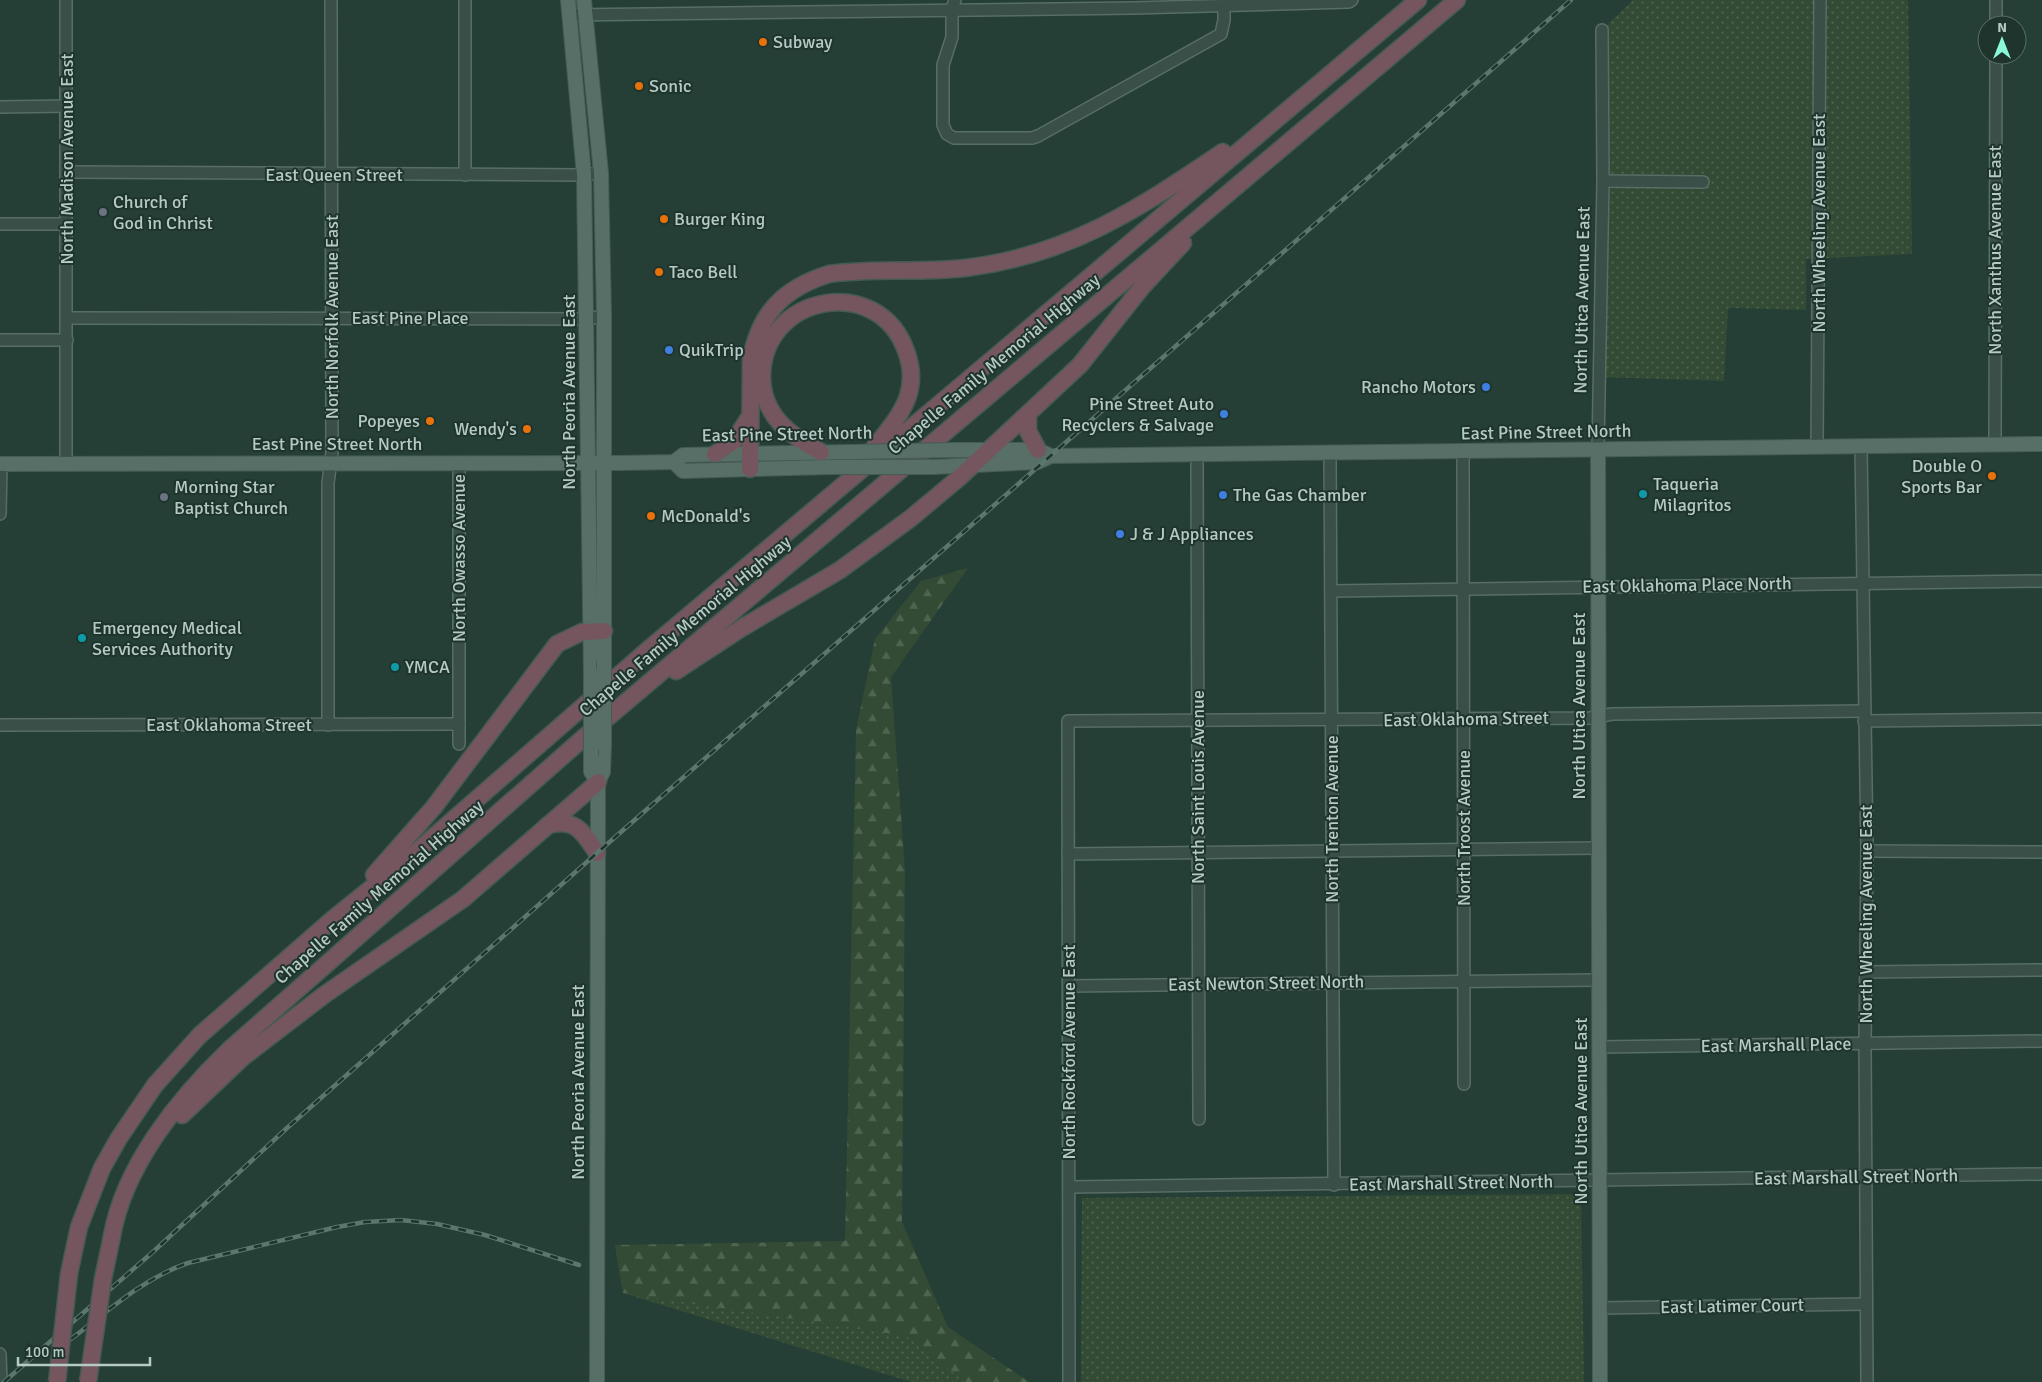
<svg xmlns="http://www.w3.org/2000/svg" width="2042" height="1382" font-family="Signika,sans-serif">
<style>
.grass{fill:url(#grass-dots)}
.forest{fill:url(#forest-firs)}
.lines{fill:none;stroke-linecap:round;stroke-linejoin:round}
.minor-casing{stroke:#576d66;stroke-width:14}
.major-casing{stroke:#455b54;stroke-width:16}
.highway-casing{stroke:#445a53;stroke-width:19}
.minor{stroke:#394f48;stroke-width:11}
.major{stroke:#576f67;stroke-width:14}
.highway{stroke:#75565f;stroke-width:16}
.rail-casing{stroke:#5b766d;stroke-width:4.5}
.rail{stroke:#1e342d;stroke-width:2.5;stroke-dasharray:8;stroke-linecap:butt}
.major-bridge-casing{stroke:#455b54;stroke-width:16;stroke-linecap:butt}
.highway-bridge-casing{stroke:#445a53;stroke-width:19;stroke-linecap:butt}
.major-bridge{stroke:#576f67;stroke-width:14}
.highway-bridge{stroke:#75565f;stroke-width:16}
.food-dot{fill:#e8710a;stroke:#1e342d;stroke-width:2}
.worship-dot{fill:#6b7280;stroke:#1e342d;stroke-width:2}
.shop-dot{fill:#3f7fe0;stroke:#1e342d;stroke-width:2}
.culture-dot{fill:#0f9aa8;stroke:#1e342d;stroke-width:2}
.labels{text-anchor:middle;stroke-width:4;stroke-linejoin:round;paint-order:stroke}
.poi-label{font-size:18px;fill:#b5cac4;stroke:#1e342d;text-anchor:start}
.street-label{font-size:18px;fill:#b5cac4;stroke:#1e342d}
</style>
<defs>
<pattern id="grass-dots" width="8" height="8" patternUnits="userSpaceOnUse" patternTransform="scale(1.25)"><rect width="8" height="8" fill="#334b34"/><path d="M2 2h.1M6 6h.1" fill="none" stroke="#4e6450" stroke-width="1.8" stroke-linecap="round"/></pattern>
<pattern id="forest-firs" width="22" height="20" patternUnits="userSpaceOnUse" patternTransform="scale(1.25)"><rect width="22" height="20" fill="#334b34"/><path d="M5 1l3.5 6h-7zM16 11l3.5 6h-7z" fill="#4e6450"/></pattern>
</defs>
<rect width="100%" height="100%" fill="#253f36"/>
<g class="grass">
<polygon points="1633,0 1908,0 1912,254 1806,259 1806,310 1728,308 1724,381 1599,377 1602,30"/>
<polygon points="1581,1194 1584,1382 1081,1382 1082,1198"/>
<polygon points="845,1242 965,1382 911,1382 623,1293 615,1245"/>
</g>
<polygon class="forest" points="968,568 891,677 905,871 902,1222 948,1327 1029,1382 965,1382 906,1336 623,1293 615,1245 845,1241 856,730 875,639 921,581"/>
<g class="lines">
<g class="minor-casing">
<g id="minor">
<polyline points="955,0 952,9 952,37 943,65 943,125 947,134 954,138 1032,138 1038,136 1221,34 1224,20 1224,6"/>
<polyline points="570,15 1134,8 1349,2 1352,0"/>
<polyline points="1996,25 1996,0"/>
<polyline points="0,107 67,106"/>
<polyline points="67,172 584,175 601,173"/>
<polyline points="465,175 465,0"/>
<polyline points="1603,181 1703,182"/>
<polyline points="0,224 67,224"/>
<polyline points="67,318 587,319 604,316"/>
<polyline points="0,340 67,340"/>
<polyline points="1995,444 1996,55"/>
<polyline points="1817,447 1820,0"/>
<polyline points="1861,447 1867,851 1865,1044 1867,1382"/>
<polyline points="1598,450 1603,181 1602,30"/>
<polyline points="1463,452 1464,1084"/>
<polyline points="1330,454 1334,1185"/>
<polyline points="1197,455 1199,1119"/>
<polyline points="459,463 459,744"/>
<polyline points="66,464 66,0"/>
<polyline points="0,514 1,464"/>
<polyline points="1331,591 2042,581"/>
<polyline points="1864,721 2042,719"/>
<polyline points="0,725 459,724"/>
<polyline points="328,725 328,483 332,452 331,0"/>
<polyline points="1867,851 2042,852"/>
<polyline points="1068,854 1599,848"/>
<polyline points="1866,972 2042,970"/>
<polyline points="1069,986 1599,980"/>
<polyline points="1599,1047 2042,1041"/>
<polyline points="1070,1187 2042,1174"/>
<polyline points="1600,1308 1865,1304"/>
<polyline points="0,1354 1,1382"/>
<polyline points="1069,1382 1068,721 1590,718 1612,714 1864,711"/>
</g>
</g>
<g class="major-casing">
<g id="major">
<polyline points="568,0 584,175 591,673"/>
<polyline points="584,0 601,173 604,316 604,661"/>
<polyline points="953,450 1038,450 1051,456 2042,444"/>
<polyline points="1598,450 1600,1382"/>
<polyline points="674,462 683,471 831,467"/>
<polyline points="0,464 620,463 674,462 683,455 852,452"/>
<polyline points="933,467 1038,462 1051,456"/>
<polyline points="591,756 591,772 598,782"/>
<polyline points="597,1382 598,782 603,772 604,745"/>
</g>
</g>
<g class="highway-casing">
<g id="highway">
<polyline points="1028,414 1028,431 1038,450"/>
<path d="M821,452c-31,-16 -59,-37 -59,-76 1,-82 117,-103 144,-25 6,16 7,32 1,48 -8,20 -23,36 -36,53"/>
<polyline points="715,454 734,441 750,416"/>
<path d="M750,469l1,-109c8,-47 33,-72 78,-86 45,-6 91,-1 136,-6 103,-12 175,-60 258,-116"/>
<polyline points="676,671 740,629 840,570 911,518 960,477 1080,365 1142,287 1183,243"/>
<path d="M548,825c28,-7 35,7 49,28"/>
<polyline points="374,875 434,807 557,644 582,632 604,631"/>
<polyline points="182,1115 242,1058 324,995 463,899 598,782"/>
<path d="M112,1236c12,-70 67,-138 117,-186l352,-310 876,-740"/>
<polyline points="69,1274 79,1227 102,1168 119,1138 155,1085 200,1035 333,919 415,853 649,649 1418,0"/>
</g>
</g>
<use href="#minor" class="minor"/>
<use href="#major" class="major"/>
<use href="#highway" class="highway"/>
<g class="rail-casing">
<g id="rail">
<path d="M71,1339c37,-28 73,-61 117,-76l149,-36 28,-5 36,-2 36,4 48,11 94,30"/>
<polyline points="4,1382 154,1251 287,1128 597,853 1571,0"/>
</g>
</g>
<use href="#rail" class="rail"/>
<g class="major-bridge-casing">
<g id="major-bridge">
<polyline points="852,452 953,450"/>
<polyline points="831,467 933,467"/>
<polyline points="604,661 604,745"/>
<polyline points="591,756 591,673"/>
</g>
</g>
<g class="highway-bridge-casing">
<g id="highway-bridge">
<polyline points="57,1382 69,1274"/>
<polyline points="88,1382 103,1279 112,1236"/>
</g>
</g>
<use href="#major-bridge" class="major-bridge"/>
<use href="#highway-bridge" class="highway-bridge"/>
</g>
<g class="food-dot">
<circle cx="763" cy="42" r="5"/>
<circle cx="639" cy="86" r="5"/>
<circle cx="664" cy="219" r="5"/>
<circle cx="659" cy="272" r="5"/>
<circle cx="430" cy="421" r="5"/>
<circle cx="527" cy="429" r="5"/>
<circle cx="1992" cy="476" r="5"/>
<circle cx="651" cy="516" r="5"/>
</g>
<g class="worship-dot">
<circle cx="103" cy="212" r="5"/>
<circle cx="164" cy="497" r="5"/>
</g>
<g class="shop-dot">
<circle cx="669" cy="350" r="5"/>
<circle cx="1486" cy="387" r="5"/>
<circle cx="1224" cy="414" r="5"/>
<circle cx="1223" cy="495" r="5"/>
<circle cx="1120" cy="534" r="5"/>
</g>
<g class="culture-dot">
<circle cx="1643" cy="494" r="5"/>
<circle cx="82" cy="638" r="5"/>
<circle cx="395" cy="667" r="5"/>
</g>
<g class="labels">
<g class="poi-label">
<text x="773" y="48">Subway</text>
<text x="649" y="92">Sonic</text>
<text x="113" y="208">Church of<tspan x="113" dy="21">God in Christ</tspan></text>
<text x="674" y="225">Burger King</text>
<text x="669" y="278">Taco Bell</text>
<text x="679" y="356">QuikTrip</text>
<text x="1476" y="393" text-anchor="end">Rancho Motors</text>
<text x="1214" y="410" text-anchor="end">Pine Street Auto<tspan x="1214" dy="21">Recyclers &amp; Salvage</tspan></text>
<text x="420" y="427" text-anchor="end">Popeyes</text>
<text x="517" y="435" text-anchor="end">Wendy's</text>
<text x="1982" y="472" text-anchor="end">Double O<tspan x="1982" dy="21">Sports Bar</tspan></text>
<text x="1653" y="490">Taqueria<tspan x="1653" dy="21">Milagritos</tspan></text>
<text x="174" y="493">Morning Star<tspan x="174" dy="21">Baptist Church</tspan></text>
<text x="1233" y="501">The Gas Chamber</text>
<text x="661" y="522">McDonald's</text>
<text x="1130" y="540">J &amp; J Appliances</text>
<text x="92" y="634">Emergency Medical<tspan x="92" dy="21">Services Authority</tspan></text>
<text x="405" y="673">YMCA</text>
</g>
<g class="street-label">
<text transform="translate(67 159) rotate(-90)" y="6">North Madison Avenue East</text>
<text x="334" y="181">East Queen Street</text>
<text transform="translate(1819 223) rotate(-90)" y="6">North Wheeling Avenue East</text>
<text transform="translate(1995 250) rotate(-90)" y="6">North Xanthus Avenue East</text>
<text transform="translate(1582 300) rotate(-89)" y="6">North Utica Avenue East</text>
<text transform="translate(332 317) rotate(-90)" y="6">North Norfolk Avenue East</text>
<text x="410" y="324">East Pine Place</text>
<text transform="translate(994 364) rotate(-40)" y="6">Chapelle Family Memorial Highway</text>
<text transform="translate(569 392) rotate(-90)" y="6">North Peoria Avenue East</text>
<text transform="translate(1546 432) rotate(-1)" y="6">East Pine Street North</text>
<text transform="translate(787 434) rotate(-1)" y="6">East Pine Street North</text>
<text x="337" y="450">East Pine Street North</text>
<text transform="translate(459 558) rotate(-90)" y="6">North Owasso Avenue</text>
<text transform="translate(1687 585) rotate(-1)" y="6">East Oklahoma Place North</text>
<text transform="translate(685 626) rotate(-40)" y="6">Chapelle Family Memorial Highway</text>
<text transform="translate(1579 706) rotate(-90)" y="6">North Utica Avenue East</text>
<text transform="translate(1466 719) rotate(-1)" y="6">East Oklahoma Street</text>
<text x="229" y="731">East Oklahoma Street</text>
<text transform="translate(1198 787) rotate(-90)" y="6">North Saint Louis Avenue</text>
<text transform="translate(1332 819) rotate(-90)" y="6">North Trenton Avenue</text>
<text transform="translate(1464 828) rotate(-90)" y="6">North Troost Avenue</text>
<text transform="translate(379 892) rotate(-41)" y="6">Chapelle Family Memorial Highway</text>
<text transform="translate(1866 914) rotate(-90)" y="6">North Wheeling Avenue East</text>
<text transform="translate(1266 983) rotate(-1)" y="6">East Newton Street North</text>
<text transform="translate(1776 1045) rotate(-1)" y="6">East Marshall Place</text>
<text transform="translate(1069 1052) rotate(-90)" y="6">North Rockford Avenue East</text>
<text transform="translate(578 1082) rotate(-90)" y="6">North Peoria Avenue East</text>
<text transform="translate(1581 1111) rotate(-90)" y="6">North Utica Avenue East</text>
<text transform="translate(1856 1177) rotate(-1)" y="6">East Marshall Street North</text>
<text transform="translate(1451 1183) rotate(-1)" y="6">East Marshall Street North</text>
<text transform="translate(1732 1306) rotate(-1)" y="6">East Latimer Court</text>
</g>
</g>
<g transform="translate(2002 40)"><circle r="24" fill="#1e342d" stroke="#5a7069"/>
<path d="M0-4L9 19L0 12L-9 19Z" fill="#8bf9d8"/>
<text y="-8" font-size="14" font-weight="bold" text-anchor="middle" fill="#b5cac4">N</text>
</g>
<path d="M18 1357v8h132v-8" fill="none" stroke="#b5cac4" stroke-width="2.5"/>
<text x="25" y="1357" font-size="15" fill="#b5cac4" stroke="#1e342d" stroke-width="4" paint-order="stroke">100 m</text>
</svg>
